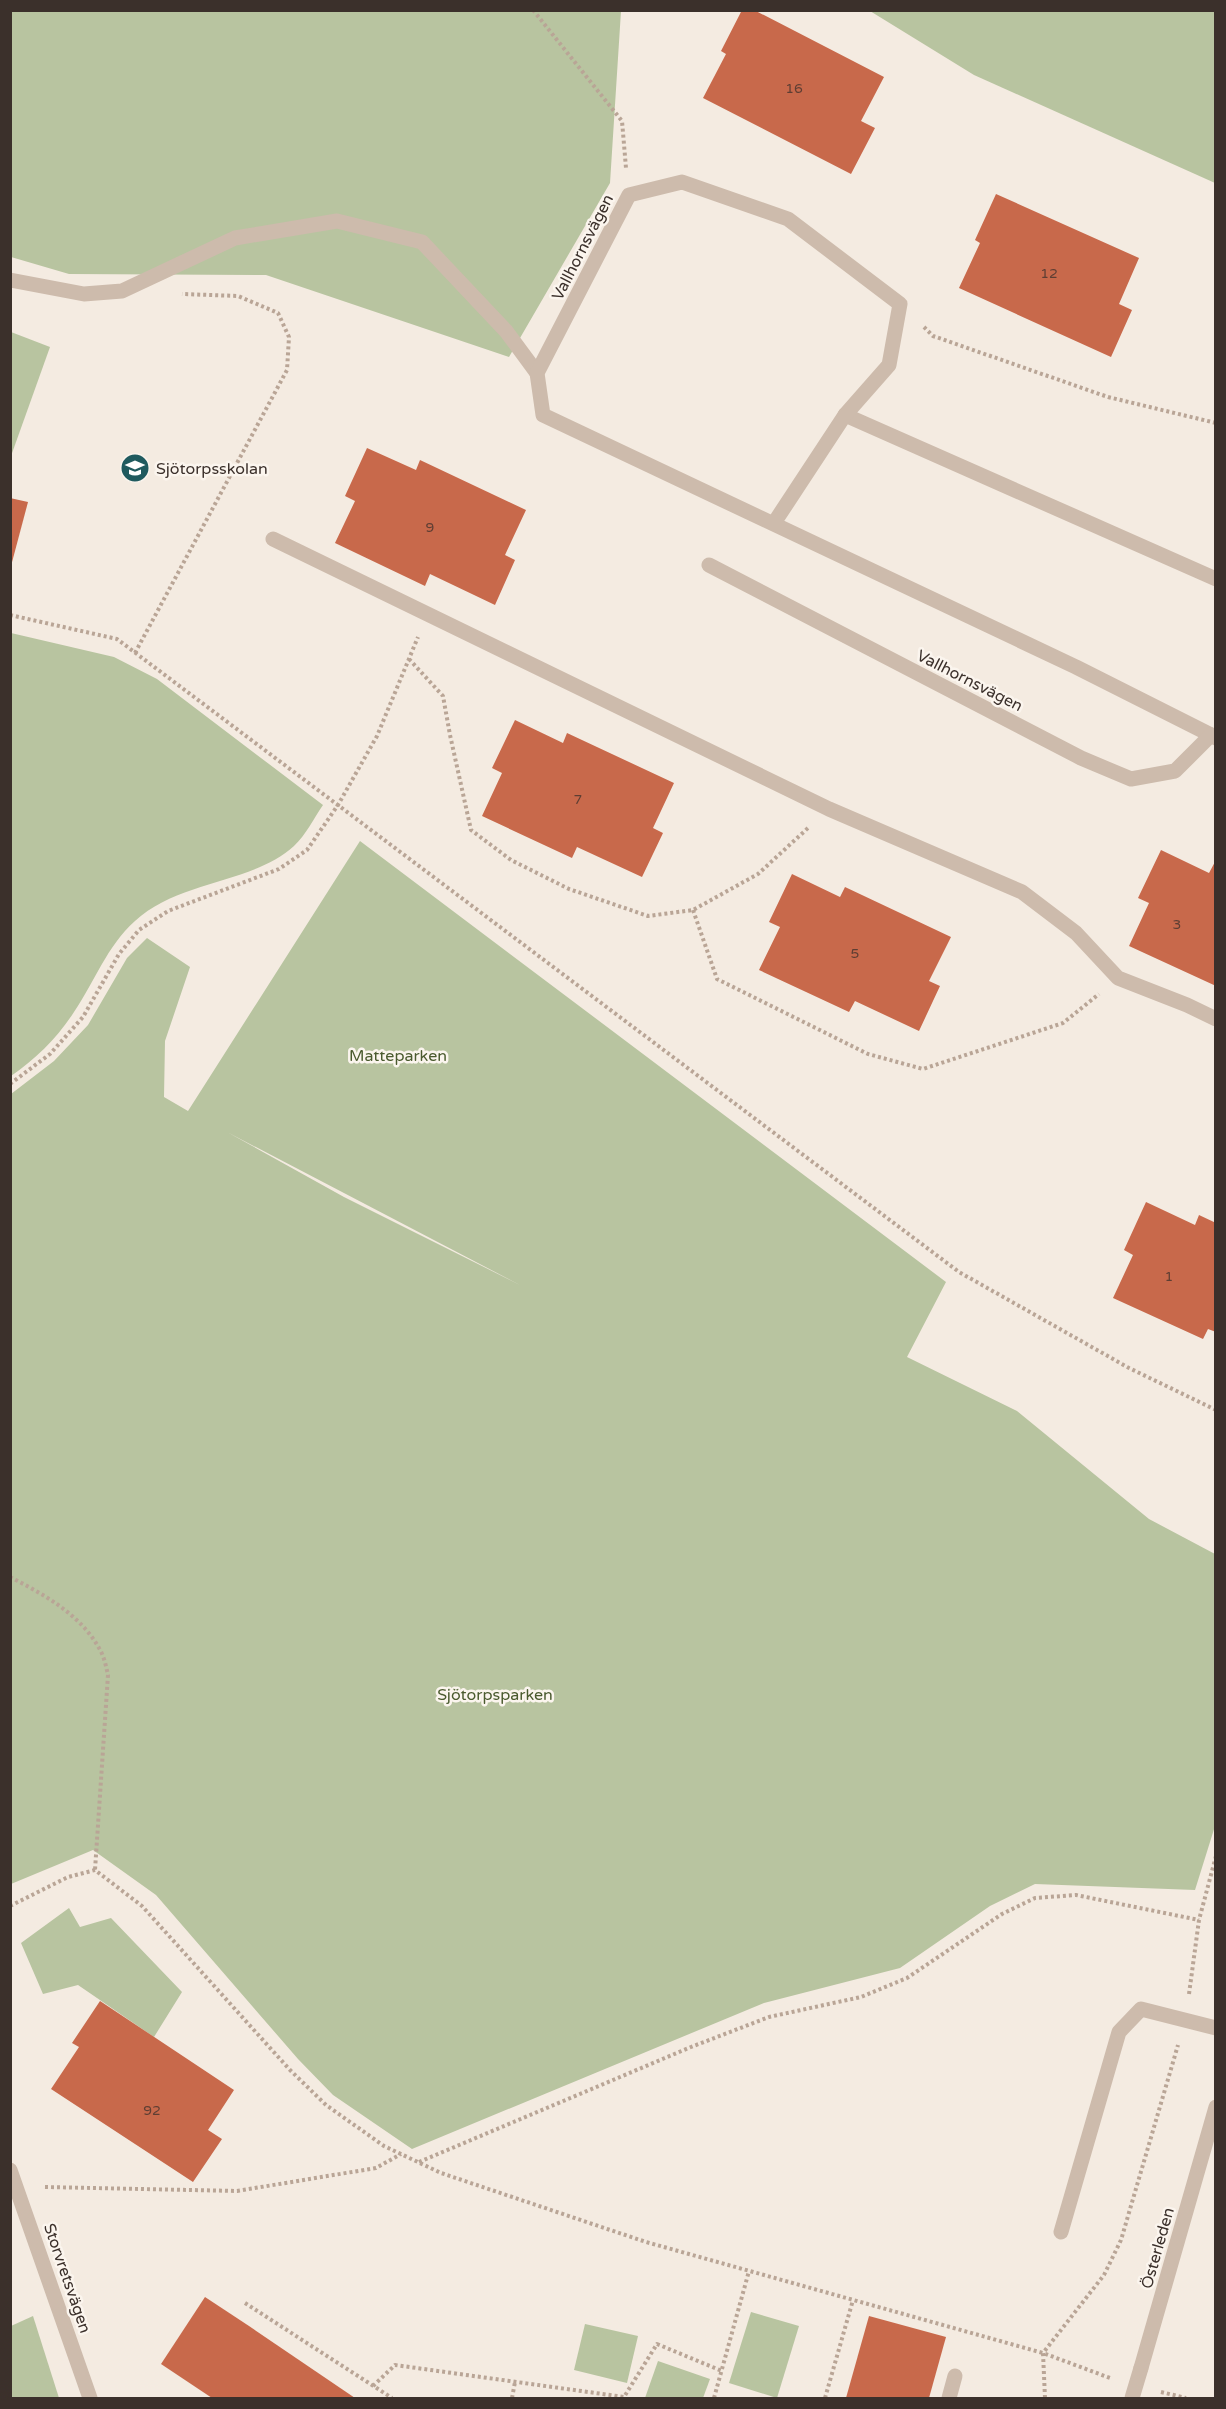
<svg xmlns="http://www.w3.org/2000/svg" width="1226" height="2409" font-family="'Varela Round',sans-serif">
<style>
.green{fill:#b8c4a0;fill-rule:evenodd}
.building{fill:#c8694b}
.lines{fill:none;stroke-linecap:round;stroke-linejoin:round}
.path{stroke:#b9a596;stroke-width:4;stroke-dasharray:3 3;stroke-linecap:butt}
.minor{stroke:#cdbbac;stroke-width:15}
.minor-bridge{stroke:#cdbbac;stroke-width:15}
.labels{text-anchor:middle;stroke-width:5;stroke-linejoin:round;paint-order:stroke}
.number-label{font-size:14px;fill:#5e3e33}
.street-label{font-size:16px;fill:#3b302b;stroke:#fbf5ee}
.poi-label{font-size:16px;fill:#3b302b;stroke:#fbf5ee;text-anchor:start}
.park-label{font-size:16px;fill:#4a5a2e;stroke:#fbf5ee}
</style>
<rect width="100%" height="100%" fill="#f4ebe1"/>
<g class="green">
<polygon points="10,11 621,11 610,183 509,357 266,275 69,274 11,257"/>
<polygon points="870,11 1215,11 1215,183 974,75"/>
<polygon points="11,332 50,347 11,456 10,332"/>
<path d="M11,633l103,24 43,22 166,126c-9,13 -17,30 -29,41 -42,38 -115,34 -159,75 -28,25 -40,60 -61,91 -16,25 -38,47 -63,64z"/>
<path d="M360,841l586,441 -39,75 110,54 132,108 66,35v272l-20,64 -160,-6 -45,22 -90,62 -136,35 -352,146 -79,-54 -35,-36 -142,-164 -63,-45 -82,34v-790l43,-33 34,-36 39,-67 20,-20 43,29 -25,74 -1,56 24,14zM227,1132l293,153 -176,-88z"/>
<polygon points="69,1908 80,1927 111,1918 182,1992 154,2037 78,1985 43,1994 21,1943"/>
<polygon points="751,2312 799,2326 777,2398 729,2383"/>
<polygon points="33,2316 59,2398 11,2398 11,2326"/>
<polygon points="585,2324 638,2336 627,2383 574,2370"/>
<polygon points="658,2361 710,2379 703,2398 645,2398"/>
</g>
<g class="building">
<polygon points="742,10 754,10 884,77 861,121 875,128 851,174 703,98 726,54 721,51"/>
<polygon points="996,194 1139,258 1119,304 1132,310 1111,357 959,288 980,243 975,240"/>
<polygon points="367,448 416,470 420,460 526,510 505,555 515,560 495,605 430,574 425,586 335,543 355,501 345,496"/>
<polygon points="10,498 28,502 11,566 10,566"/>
<polygon points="515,720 563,743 567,733 674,783 653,828 663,833 642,877 577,847 572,858 482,816 502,773 492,768"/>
<polygon points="1161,850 1209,873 1216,860 1216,986 1129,946 1149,903 1138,898"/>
<polygon points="792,874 840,897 845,887 951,937 929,981 940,986 919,1031 855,1001 849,1012 759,970 780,927 769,922"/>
<polygon points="1146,1202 1195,1225 1199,1215 1216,1223 1216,1332 1208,1329 1203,1339 1113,1298 1133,1255 1124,1250"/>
<polygon points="100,2001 234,2090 208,2130 222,2139 193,2182 51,2089 79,2047 72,2043"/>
<polygon points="205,2297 249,2326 355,2398 212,2398 161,2364"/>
<polygon points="869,2316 946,2337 929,2398 846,2398"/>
</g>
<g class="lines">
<g class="path">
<polyline points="533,10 622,121 626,168"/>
<polyline points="924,327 933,336 1108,397 1216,423"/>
<polyline points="10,615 117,639 959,1272 1129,1368 1216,1410"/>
<polyline points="135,653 287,370 289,337 278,313 238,296 182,294"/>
<polyline points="409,659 443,696 450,735 471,830 511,860 569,889 648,916 693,910 758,874 808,828"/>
<polyline points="693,910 717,979 868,1054 923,1069 1063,1023 1099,994"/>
<polyline points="10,1084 50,1054 83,1017 119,954 139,930 168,911 279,869 307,850 338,805 377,736 418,637"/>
<path d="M10,1577c33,17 70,37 89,71 5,8 7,18 9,27l-13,195"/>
<polyline points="10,1906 68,1877 95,1870 142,1906 290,2070 326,2105 384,2146 441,2173 646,2242 1043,2353 1110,2378"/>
<polyline points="1189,1994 1199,1920 1216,1856"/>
<polyline points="419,2162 691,2047 769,2017 861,1997 907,1978 1002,1914 1035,1898 1076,1895 1199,1920"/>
<polyline points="45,2187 237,2191 376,2168 401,2154"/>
<polyline points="245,2303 392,2398"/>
<polyline points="373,2386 395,2365 624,2397 657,2344 722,2371"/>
<polyline points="1161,2392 1186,2398"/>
<polyline points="512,2398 515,2382"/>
<polyline points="714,2398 749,2271"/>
<polyline points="825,2398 853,2300"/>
<polyline points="1045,2398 1043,2353 1104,2275 1121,2240 1178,2045"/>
</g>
<g class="minor">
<polyline points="10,280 84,294 122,291 235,238 337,221 422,242 506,331 537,373"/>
<polyline points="845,415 1216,579"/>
<polyline points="774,523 845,415 889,365 900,304 788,219 682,182 629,195 537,373 543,415 1076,667 1211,735"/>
<polyline points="273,539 829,809 1022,892 1076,933 1118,978 1187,1005 1216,1019"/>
<polyline points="709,565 1081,758 1131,779 1175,771 1211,735 1216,738"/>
<polyline points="10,2170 90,2398"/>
<polyline points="1061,2232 1119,2032 1141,2009 1216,2028"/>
<polyline points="1141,2368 1216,2107"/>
<polyline points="949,2398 955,2376"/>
</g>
<polyline class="minor-bridge" points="1132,2398 1141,2368"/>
</g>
<defs>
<g id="school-disc" transform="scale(1.5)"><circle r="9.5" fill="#1f5a5e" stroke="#fbf5ee"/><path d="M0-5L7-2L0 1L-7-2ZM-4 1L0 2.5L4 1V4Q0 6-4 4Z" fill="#fff"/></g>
</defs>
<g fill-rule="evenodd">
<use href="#school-disc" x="135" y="468"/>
</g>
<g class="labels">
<g class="number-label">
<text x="794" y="93">16</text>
<text x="1049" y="278">12</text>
<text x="430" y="532">9</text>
<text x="578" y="804">7</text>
<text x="1177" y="929">3</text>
<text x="855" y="958">5</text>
<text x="1169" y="1281">1</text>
<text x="152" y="2115">92</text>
</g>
<g class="street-label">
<text transform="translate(582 247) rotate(-63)" y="6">Vallhornsvägen</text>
<text transform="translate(970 680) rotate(27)" y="6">Vallhornsvägen</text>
<text transform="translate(1157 2248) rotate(-74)" y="6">Österleden</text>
<text transform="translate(68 2278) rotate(71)" y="6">Storvretsvägen</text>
</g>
<g class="poi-label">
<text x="156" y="474">Sjötorpsskolan</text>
</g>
<g class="park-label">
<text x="398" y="1061">Matteparken</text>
<text x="495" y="1700">Sjötorpsparken</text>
</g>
</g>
<rect width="1226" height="2409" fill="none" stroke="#3b302b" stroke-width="24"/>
</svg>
